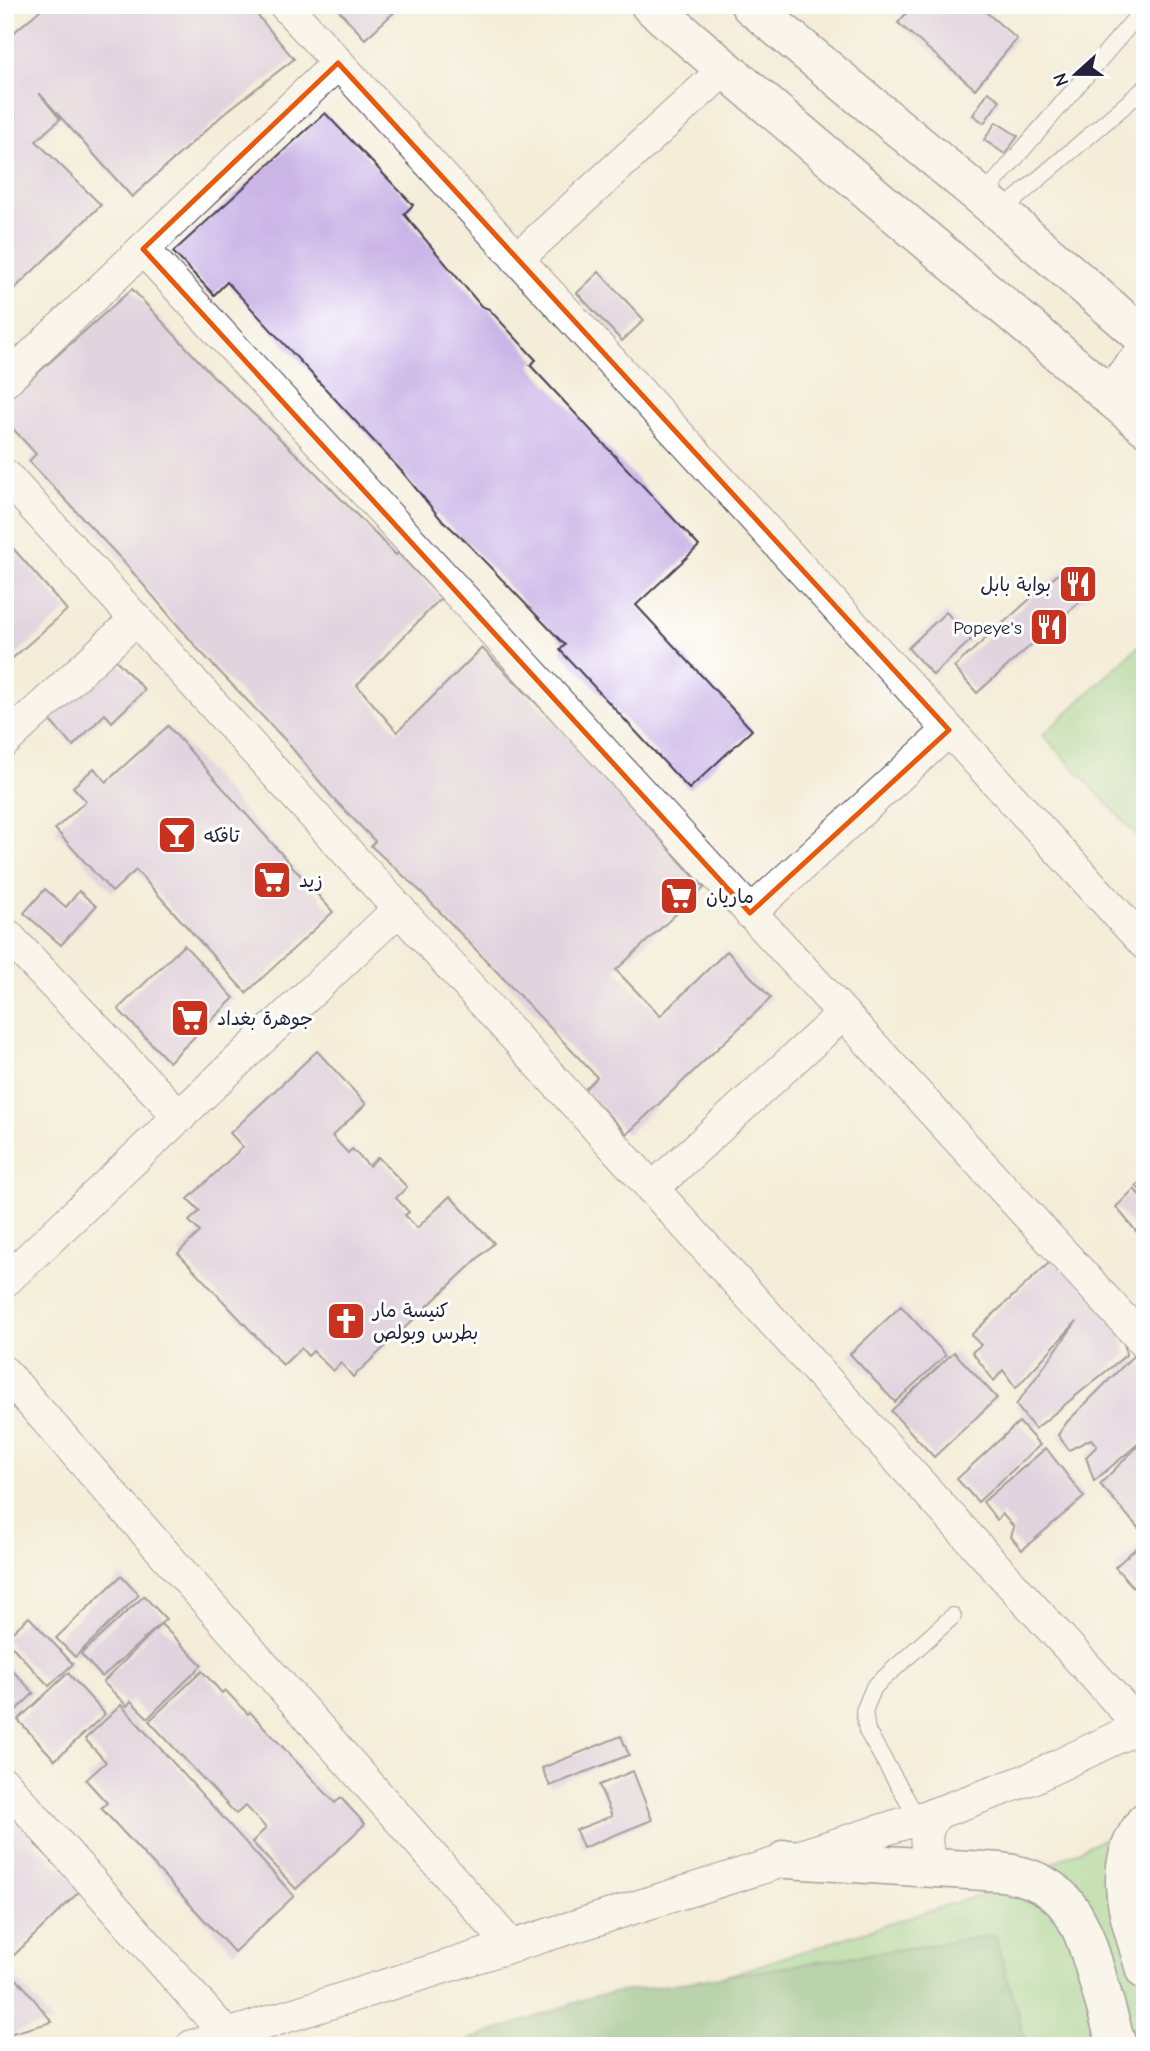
<svg xmlns="http://www.w3.org/2000/svg" width="1150" height="2051" font-family="'Comic Neue','Playpen Sans Arabic',sans-serif">
<style>
.green{fill:#91d28a;stroke:#5a7a62;stroke-width:2}
.forest{fill:#74b476;stroke:#4b6b58;stroke-width:2}
.building{fill:#cbb5e7}
.lines{fill:none;stroke-linecap:round;stroke-linejoin:round}
.service-casing{stroke:#424053;stroke-width:18}
.minor-casing{stroke:#424053;stroke-width:34}
.tertiary-casing{stroke:#424053;stroke-width:41}
.trunk-casing{stroke:#424053;stroke-width:41}
.service{stroke:#fff;stroke-width:16}
.minor{stroke:#fff;stroke-width:32}
.tertiary{stroke:#fff;stroke-width:38}
.trunk{stroke:#fff;stroke-width:38}
.marked{fill:none;stroke:#e8590c;stroke-width:5;stroke-linejoin:round}
.labels{text-anchor:middle;stroke-width:6;stroke-linejoin:round;paint-order:stroke}
.poi-label{font-size:19px;fill:#22223b;stroke:#fff;text-anchor:start}
</style>
<rect width="100%" height="100%" fill="#fff"/>
<filter id="ink" filterUnits="userSpaceOnUse"><feTurbulence type="fractalNoise" baseFrequency=".0143" numOctaves="2"/><feDisplacementMap in="SourceGraphic" scale="14" xChannelSelector="R" yChannelSelector="G"/><feConvolveMatrix kernelMatrix="1 2 1 2 8 2 1 2 1" color-interpolation-filters="sRGB"/></filter>
<filter id="wash" filterUnits="userSpaceOnUse"><feTurbulence type="fractalNoise" baseFrequency=".00686" numOctaves="4" result="noise"/><feDisplacementMap in="SourceGraphic" scale="28" xChannelSelector="R" yChannelSelector="G"/><feGaussianBlur stdDeviation="1.57" result="paint"/><feColorMatrix in="noise" values="0 0 0 0 0 0 0 0 0 0 0 0 0 0 0 0 0 1.4 0 .05"/><feComposite in="paint" operator="in"/></filter>
<g filter="url(#wash)">
<rect width="100%" height="100%" fill="#f4edd9"/>
<g class="green">
<polygon points="1145,640 1145,844 1043,735"/>
<polygon points="1145,1818 1145,2046 505,2046 1002,1888"/>
</g>
<polygon class="forest" points="995,1935 1027,2046 452,2046 594,1996"/>
<g id="blocks">
<g class="building">
<polygon points="46,5 249,5 294,59 226,112 132,197 39,93 60,119 36,141 101,205 5,298 5,40"/>
<polygon points="334,5 402,5 365,39"/>
<polygon points="913,5 978,5 1017,39 975,89 898,23"/>
<polygon points="988,92 1000,100 984,123 973,115"/>
<polygon points="325,113 413,205 404,214 481,306 489,309 536,360 530,365 699,546 636,605 752,730 689,789 560,650 565,645 465,541 440,518 404,474 227,282 214,295 173,252"/>
<polygon points="996,122 1018,136 1005,154 984,140"/>
<polygon points="599,272 644,320 622,341 577,293"/>
<polygon points="132,289 212,375 310,467 396,555 398,553 441,598 357,685 397,732 482,648 578,746 704,888 616,970 660,1016 727,951 771,998 627,1134 584,1090 597,1077 421,892 371,846 375,841 333,798 287,742 198,649 123,561 29,461 36,454 5,420 5,402"/>
<polygon points="5,539 67,610 5,665"/>
<polygon points="1068,565 1091,592 977,693 954,667"/>
<polygon points="946,612 971,640 933,675 908,648"/>
<polygon points="114,658 145,690 112,722 105,714 73,746 49,720"/>
<polygon points="168,726 333,912 246,993 136,870 112,892 55,829 86,801 73,787 94,768 106,782"/>
<polygon points="45,889 66,907 79,891 96,906 61,945 24,913"/>
<polygon points="184,945 234,998 169,1062 118,1009"/>
<polygon points="317,1051 366,1104 332,1136 348,1153 352,1149 369,1166 378,1157 407,1187 396,1198 409,1212 405,1215 417,1228 450,1196 494,1243 353,1377 341,1363 333,1371 313,1351 308,1356 301,1348 283,1365 178,1253 200,1232 189,1221 200,1211 188,1199 243,1147 230,1133"/>
<polygon points="1145,1177 1145,1195 1136,1186"/>
<polygon points="1134,1189 1145,1201 1145,1231 1140,1236 1116,1207"/>
<polygon points="1052,1260 1121,1319 1126,1355 1035,1429 1016,1405 1077,1321 1016,1388 1003,1370 994,1381 972,1352 981,1345 971,1335"/>
<polygon points="901,1306 946,1355 895,1402 850,1354"/>
<polygon points="954,1352 997,1398 934,1457 891,1411"/>
<polygon points="1134,1355 1145,1368 1145,1438 1094,1481 1086,1457 1097,1446 1091,1439 1069,1450 1058,1435 1067,1422"/>
<polygon points="1019,1422 1040,1445 978,1502 957,1479"/>
<polygon points="1145,1439 1145,1525 1140,1530 1100,1484"/>
<polygon points="1046,1448 1084,1497 1022,1550 1011,1537 1014,1527 1002,1514 997,1520 983,1502"/>
<polygon points="1145,1540 1145,1600 1115,1567"/>
<polygon points="121,1576 139,1595 75,1657 56,1638"/>
<polygon points="144,1596 166,1619 102,1677 81,1654"/>
<polygon points="29,1617 73,1664 49,1686 5,1639"/>
<polygon points="161,1624 202,1665 148,1718 131,1701 127,1706 103,1682"/>
<polygon points="5,1663 34,1693 10,1716 5,1711"/>
<polygon points="202,1671 222,1693 225,1690 248,1714 250,1712 335,1803 341,1798 365,1824 296,1889 252,1842 266,1828 246,1806 236,1814 149,1721"/>
<polygon points="68,1673 105,1714 55,1760 18,1720"/>
<polygon points="121,1705 294,1896 234,1952 101,1808 107,1803 86,1780 106,1762 85,1739"/>
<polygon points="621,1736 629,1755 550,1786 542,1768"/>
<polygon points="633,1771 652,1820 583,1848 576,1830 612,1816 599,1785"/>
<polygon points="5,1808 37,1842 35,1844 82,1889 9,1960 5,1956"/>
<polygon points="8,1970 25,1988 52,2022 5,2035 5,1973"/>
</g>
</g>
</g>
<g filter="url(#ink)">
<use href="#blocks" fill-opacity="0" stroke="#424053" stroke-width="2"/>
<g class="lines">
<g class="service-casing">
<g id="service">
<polyline points="982,197 1145,7"/>
<polyline points="1000,212 1145,88"/>
<polyline points="918,1819 867,1731 864,1711 874,1687 953,1616"/>
</g>
</g>
<g class="minor-casing">
<g id="minor">
<polyline points="285,5 1145,944"/>
<polyline points="143,249 1145,1343"/>
<polyline points="517,259 725,69"/>
<polyline points="5,381 338,63"/>
<polyline points="5,475 1140,1726"/>
<polyline points="5,741 136,619"/>
<polyline points="750,913 949,730"/>
<polyline points="5,933 180,1117"/>
<polyline points="652,1189 843,1014"/>
<polyline points="5,1281 399,909"/>
<polyline points="5,1373 512,1947"/>
<polyline points="5,1784 226,2034"/>
<path d="M937,1813c-13,17 -14,31 -4,51l25,5"/>
<polyline points="192,2046 937,1813 1030,1779 1145,1724"/>
</g>
</g>
<g class="tertiary-casing">
<g id="tertiary">
<polyline points="650,5 1145,426"/>
<polyline points="750,5 982,197 1145,338"/>
<polyline points="1109,396 1145,353"/>
</g>
</g>
<g class="trunk-casing">
<g id="trunk">
<path d="M1145,1822c-37,49 -14,96 0,148"/>
<path d="M787,1859l214,13c64,8 79,45 95,101 7,24 14,49 21,73"/>
</g>
</g>
<use href="#service" class="service"/>
<use href="#minor" class="minor"/>
<use href="#tertiary" class="tertiary"/>
<use href="#trunk" class="trunk"/>
</g>
</g>
<path d="M0 0H1150V2051H0ZM338,63l611,667 -199,183 -607,-664z" fill="#f4edd9" fill-opacity=".55" fill-rule="evenodd"/>
<path class="marked" d="M338,63l611,667 -199,183 -607,-664z"/>
<defs>
<g id="restaurant-square" transform="scale(2.0125)"><rect x="-9" y="-9" width="18" height="18" rx="4" fill="#c8321e" stroke="#fff"/><path d="M-5-6h1v4h1v-4h1v4h1v-4h1v5L-1.5 .5V6h-2V.5L-5-1ZM5-6V6H3V1.5H1.5Q1.5-4 5-6Z" fill="#fff"/></g>
<g id="bar-square" transform="scale(2.0125)"><rect x="-9" y="-9" width="18" height="18" rx="4" fill="#c8321e" stroke="#fff"/><path d="M-6-5H6L.8 .8V4.5H3.5V6h-7V4.5H-.8V.8Z" fill="#fff"/></g>
<g id="supermarket-square" transform="scale(2.0125)"><rect x="-9" y="-9" width="18" height="18" rx="4" fill="#c8321e" stroke="#fff"/><path d="M-6-5.5h2.5l.6 2H6L4.5 2H-2.5L-4.4-4H-6ZM-1.5 3.2a1.3 1.3 0 1 0 .1 0ZM3 3.2a1.3 1.3 0 1 0 .1 0Z" fill="#fff"/></g>
<g id="church-square" transform="scale(2.0125)"><rect x="-9" y="-9" width="18" height="18" rx="4" fill="#c8321e" stroke="#fff"/><path d="M-1.2-6h2.4v3.5h3.3v2.4h-3.3V6h-2.4V-.1h-3.3v-2.4h3.3Z" fill="#fff"/></g>
</defs>
<g fill-rule="evenodd">
<use href="#restaurant-square" x="1078" y="584"/>
<use href="#restaurant-square" x="1049" y="627"/>
<use href="#bar-square" x="177" y="835"/>
<use href="#supermarket-square" x="272" y="880"/>
<use href="#supermarket-square" x="679" y="896"/>
<use href="#supermarket-square" x="190" y="1018"/>
<use href="#church-square" x="346" y="1321"/>
</g>
<g class="labels">
<g class="poi-label">
<text x="1051" y="591" text-anchor="end">بوابة بابل</text>
<text x="1022" y="634" text-anchor="end">Popeye's</text>
<text x="204" y="842">تافكه</text>
<text x="299" y="887">زيد</text>
<text x="706" y="903">ماريان</text>
<text x="217" y="1025">جوهرة بغداد</text>
<text x="373" y="1317">كنيسة مار<tspan x="373" dy="22">بطرس وبولص</tspan></text>
</g>
</g>
<rect width="1150" height="2051" fill="none" stroke="#fff" stroke-width="28"/>
<g transform="translate(1076 74) rotate(249)" stroke="#ffffff" stroke-width="5" paint-order="stroke">
<path d="M0-5L12 26L0 18L-12 26Z" fill="#22223b"/>
<text y="-10" font-size="19" font-weight="bold" text-anchor="middle" fill="#22223b">N</text>
</g>
</svg>
